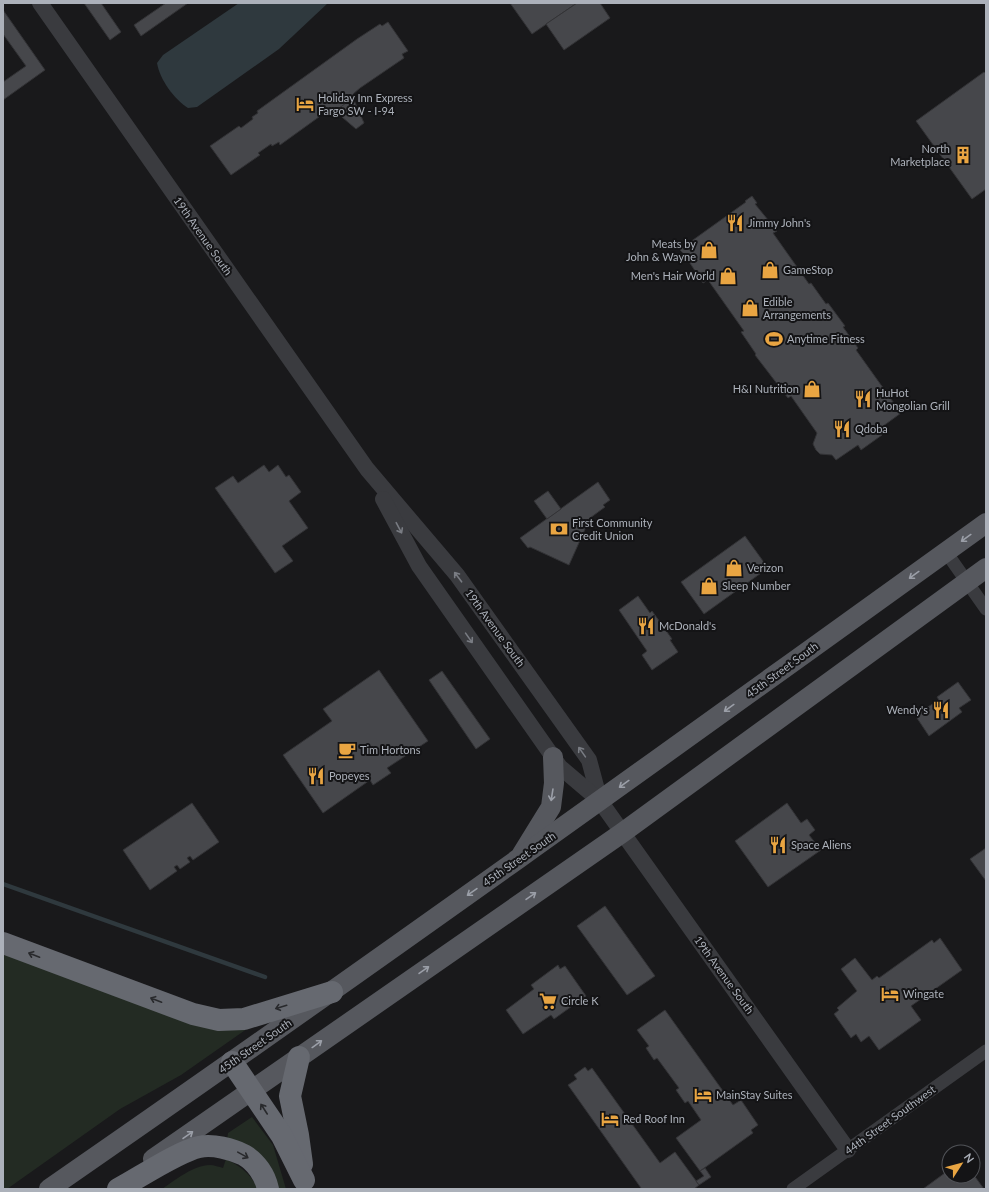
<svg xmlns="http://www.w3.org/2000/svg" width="989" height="1192" font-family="Lato,sans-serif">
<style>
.green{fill:#232b23}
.water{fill:#2f393e}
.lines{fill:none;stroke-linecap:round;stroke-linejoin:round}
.stream{stroke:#2f393e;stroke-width:4.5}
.building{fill:#46474b;stroke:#333336}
.minor{stroke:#3a3b3f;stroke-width:13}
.tertiary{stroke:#3a3b3f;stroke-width:16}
.primary{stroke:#56585e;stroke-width:20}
.motorway{stroke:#666970;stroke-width:22}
.oneway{stroke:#797c83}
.oneway2{stroke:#9b9fa8}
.oneway3{stroke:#28292c}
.labels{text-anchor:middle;stroke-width:4;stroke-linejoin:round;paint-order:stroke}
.poi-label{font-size:11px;fill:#acb1ba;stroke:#141416;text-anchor:start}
.street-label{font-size:11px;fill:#acb1ba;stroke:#141416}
</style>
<rect width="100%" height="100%" fill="#19191b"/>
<g class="green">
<polygon points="3,951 251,1026 181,1075 120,1109 7,1189 3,1189"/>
<polygon points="252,1117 273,1145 286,1189 277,1189 227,1141 228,1133"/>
<path d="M226,1159c14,7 25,15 32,30h-96c13,-9 32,-24 48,-24 4,0 9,2 13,3z"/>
</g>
<path class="water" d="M239,3h89l-49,46 -82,58 -9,1c-14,-9 -28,-28 -31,-45l6,-8z"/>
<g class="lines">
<polyline class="stream" points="3,884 265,977"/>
</g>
<g class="building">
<polygon points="84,3 101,3 121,32 110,40"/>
<polygon points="166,3 188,3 141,36 134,25"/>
<polygon points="510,3 577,3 532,34"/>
<polygon points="577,3 600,3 610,18 564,50 546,24"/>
<polygon points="3,10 45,70 3,100 3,82 26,66 3,34"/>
<polygon points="388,22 408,51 402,54 404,58 360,88 353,94 356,97 332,113 330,110 323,114 280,145 279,142 272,146 271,144 258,153 260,155 231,175 210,146 239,126 241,128 253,119 252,117 258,113 257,111 357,39 380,24 382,26"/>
<polygon points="984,72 986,74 986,189 972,199 916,121"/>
<polygon points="353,98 364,123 356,129 335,111"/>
<polygon points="752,196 757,203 755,204 777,231 773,233 809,284 811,283 826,304 828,303 845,326 843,327 858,348 856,350 901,413 879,429 882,435 861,450 858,445 836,460 832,455 820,454 816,450 813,444 817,433 791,396 788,398 755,355 756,354 741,332 744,331 708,280 703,283 684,254 678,248 685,244 686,245 746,202 745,201"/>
<polygon points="264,465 269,472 278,465 286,477 289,475 301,492 289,501 308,528 282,546 293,561 275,573 215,488 233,476 238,483"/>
<polygon points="598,482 610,500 603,505 605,507 590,518 569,565 530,547 528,548 520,538"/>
<polygon points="548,491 561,509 547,519 534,501"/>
<polygon points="745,536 768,568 704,614 681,582"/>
<polygon points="638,596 650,613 652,611 672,639 670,640 678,652 652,670 642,655 647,651 619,610"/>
<polygon points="379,670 428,741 387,768 391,773 373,785 370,780 323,813 283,755 332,721 323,709"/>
<polygon points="442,671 490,739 476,749 429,680"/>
<polygon points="958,682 971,700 959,708 962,712 929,736 915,715 939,700 937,697"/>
<polygon points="192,803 219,842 193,860 190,856 187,858 190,862 180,869 177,865 174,867 177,871 150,890 123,850"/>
<polygon points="787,803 801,823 807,819 815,830 809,835 821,850 768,887 735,841"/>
<polygon points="986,848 986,881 970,859"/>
<polygon points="605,906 655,976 627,995 577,926"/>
<polygon points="940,938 962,970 911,1006 921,1020 879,1050 869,1036 861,1042 856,1034 851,1038 834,1014 839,1010 837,1008 857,991 841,969 855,958 872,980 877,976 879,978 932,940 934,943"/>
<polygon points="558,965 560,969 565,966 586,996 554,1019 551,1015 523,1034 506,1010 534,989 531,985"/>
<polygon points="665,1010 733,1105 741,1100 758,1125 751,1130 753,1133 700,1171 676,1138 701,1120 688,1101 685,1103 676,1090 679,1088 657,1058 654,1060 646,1048 649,1046 637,1030"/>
<polygon points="585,1067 588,1071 592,1068 660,1163 675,1152 699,1185 694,1189 640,1189 641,1188 568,1085 577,1079 574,1075"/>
<polygon points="705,1168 711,1177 699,1185 696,1181 704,1176 700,1171"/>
<polygon points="949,1170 949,1176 973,1176 973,1174 984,1189 923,1189"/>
</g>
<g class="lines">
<g class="minor">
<polyline points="946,552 986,609"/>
<polyline points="793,1189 986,1051"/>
</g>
<g class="tertiary">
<polyline points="40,3 367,469 457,575 589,760 600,801"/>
<polyline points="383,499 419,566 553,757 560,767 600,801 848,1150"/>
</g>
<g class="primary">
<polyline points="522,854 551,807 554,783 553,757"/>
<polyline points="153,1159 622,833 986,568"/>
<path d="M49,1189c315,-218 626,-442 937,-666"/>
</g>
<g class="motorway">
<polyline points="3,943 193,1014 219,1020 244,1019 332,992"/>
<polyline points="299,1057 290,1096 298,1135 302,1164"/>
<polyline points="232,1062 282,1136 304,1180"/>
<path d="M118,1189c21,-11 59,-37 81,-42 14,-3 33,2 45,8 12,7 21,20 24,34"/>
</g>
</g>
<defs><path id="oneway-shaft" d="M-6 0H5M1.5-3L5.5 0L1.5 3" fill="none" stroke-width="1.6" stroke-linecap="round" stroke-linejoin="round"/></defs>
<g class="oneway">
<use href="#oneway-shaft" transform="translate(399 528) rotate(62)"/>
<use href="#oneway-shaft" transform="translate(458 577) rotate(-127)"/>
<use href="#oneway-shaft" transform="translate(469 638) rotate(55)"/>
<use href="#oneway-shaft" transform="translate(582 752) rotate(-125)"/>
</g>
<g class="oneway2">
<use href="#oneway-shaft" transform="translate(966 538) rotate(144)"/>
<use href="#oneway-shaft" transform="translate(914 575) rotate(144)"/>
<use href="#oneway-shaft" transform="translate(729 708) rotate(144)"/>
<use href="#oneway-shaft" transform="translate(624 784) rotate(144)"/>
<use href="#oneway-shaft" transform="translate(552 795) rotate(99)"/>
<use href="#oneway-shaft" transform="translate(472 892) rotate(145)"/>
<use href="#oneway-shaft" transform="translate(531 896) rotate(-35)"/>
<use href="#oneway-shaft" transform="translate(424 970) rotate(-35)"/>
<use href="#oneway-shaft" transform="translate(317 1044) rotate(-36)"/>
<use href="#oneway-shaft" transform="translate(188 1135) rotate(-35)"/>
</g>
<g class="oneway3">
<use href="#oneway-shaft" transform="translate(34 955) rotate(-159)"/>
<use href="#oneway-shaft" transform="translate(156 1000) rotate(-159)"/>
<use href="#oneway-shaft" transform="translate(281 1007) rotate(163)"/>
<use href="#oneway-shaft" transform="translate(264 1109) rotate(-123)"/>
<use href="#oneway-shaft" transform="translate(243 1155) rotate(29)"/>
</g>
<defs>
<g id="hotel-bare" transform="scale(1.38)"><path d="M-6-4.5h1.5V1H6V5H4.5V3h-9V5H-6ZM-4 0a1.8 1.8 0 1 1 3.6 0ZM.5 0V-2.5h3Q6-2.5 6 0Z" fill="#e9a542" stroke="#141416" stroke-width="2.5" paint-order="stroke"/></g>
<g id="building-bare" transform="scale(1.38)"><path d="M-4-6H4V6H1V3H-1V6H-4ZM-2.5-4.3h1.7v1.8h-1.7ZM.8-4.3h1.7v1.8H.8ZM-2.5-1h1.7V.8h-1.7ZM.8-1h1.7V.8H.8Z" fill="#e9a542" stroke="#141416" stroke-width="2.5" paint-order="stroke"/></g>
<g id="restaurant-bare" transform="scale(1.38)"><path d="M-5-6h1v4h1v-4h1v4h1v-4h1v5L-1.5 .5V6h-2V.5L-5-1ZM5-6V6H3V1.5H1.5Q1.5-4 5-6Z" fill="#e9a542" stroke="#141416" stroke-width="2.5" paint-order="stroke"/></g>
<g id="shop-bare" transform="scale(1.38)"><path d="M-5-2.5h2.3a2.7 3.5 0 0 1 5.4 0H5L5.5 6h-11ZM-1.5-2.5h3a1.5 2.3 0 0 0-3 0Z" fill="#e9a542" stroke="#141416" stroke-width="2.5" paint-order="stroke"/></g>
<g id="stadium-bare" transform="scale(1.38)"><path d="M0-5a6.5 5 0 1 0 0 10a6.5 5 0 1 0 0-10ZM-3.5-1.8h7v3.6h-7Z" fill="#e9a542" stroke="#141416" stroke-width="2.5" paint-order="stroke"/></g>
<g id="bank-bare" transform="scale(1.38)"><path d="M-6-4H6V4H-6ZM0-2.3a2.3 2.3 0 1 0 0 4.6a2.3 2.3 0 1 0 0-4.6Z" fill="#e9a542" stroke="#141416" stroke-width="2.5" paint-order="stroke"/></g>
<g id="cafe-bare" transform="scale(1.38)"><path d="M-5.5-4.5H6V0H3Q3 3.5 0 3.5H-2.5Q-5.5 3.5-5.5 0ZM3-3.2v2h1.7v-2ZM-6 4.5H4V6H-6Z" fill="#e9a542" stroke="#141416" stroke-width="2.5" paint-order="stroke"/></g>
<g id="supermarket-bare" transform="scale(1.38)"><path d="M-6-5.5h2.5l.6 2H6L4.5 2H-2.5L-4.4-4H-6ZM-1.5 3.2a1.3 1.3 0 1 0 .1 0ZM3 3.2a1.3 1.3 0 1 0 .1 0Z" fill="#e9a542" stroke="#141416" stroke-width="2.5" paint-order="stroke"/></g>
</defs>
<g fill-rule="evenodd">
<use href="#hotel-bare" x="305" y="104"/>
<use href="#building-bare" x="963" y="155"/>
<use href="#restaurant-bare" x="735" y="223"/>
<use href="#shop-bare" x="709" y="250"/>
<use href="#shop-bare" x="770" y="270"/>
<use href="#shop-bare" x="728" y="276"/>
<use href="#shop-bare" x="750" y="308"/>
<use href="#stadium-bare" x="774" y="339"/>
<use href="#shop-bare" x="812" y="389"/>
<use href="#restaurant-bare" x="863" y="399"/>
<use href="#restaurant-bare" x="842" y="429"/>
<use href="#bank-bare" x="559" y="529"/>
<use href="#shop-bare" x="734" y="568"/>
<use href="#shop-bare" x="709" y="586"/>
<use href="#restaurant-bare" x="646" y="626"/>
<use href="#restaurant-bare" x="941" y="710"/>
<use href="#cafe-bare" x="347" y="750"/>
<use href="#restaurant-bare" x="316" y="776"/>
<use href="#restaurant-bare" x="778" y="845"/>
<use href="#hotel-bare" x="890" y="994"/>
<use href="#supermarket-bare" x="548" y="1001"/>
<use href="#hotel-bare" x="703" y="1095"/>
<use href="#hotel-bare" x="610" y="1119"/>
</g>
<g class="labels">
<g class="poi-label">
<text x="318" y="102">Holiday Inn Express<tspan x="318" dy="13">Fargo SW - I-94</tspan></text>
<text x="950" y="153" text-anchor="end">North<tspan x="950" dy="13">Marketplace</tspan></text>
<text x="748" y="227">Jimmy John's</text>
<text x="696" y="248" text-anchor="end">Meats by<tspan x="696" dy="13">John &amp; Wayne</tspan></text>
<text x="783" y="274">GameStop</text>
<text x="715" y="280" text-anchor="end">Men's Hair World</text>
<text x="763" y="306">Edible<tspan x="763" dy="13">Arrangements</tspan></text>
<text x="787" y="343">Anytime Fitness</text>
<text x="799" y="393" text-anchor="end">H&amp;I Nutrition</text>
<text x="876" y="397">HuHot<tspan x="876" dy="13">Mongolian Grill</tspan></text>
<text x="855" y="433">Qdoba</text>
<text x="572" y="527">First Community<tspan x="572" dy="13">Credit Union</tspan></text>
<text x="747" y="572">Verizon</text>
<text x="722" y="590">Sleep Number</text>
<text x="659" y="630">McDonald's</text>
<text x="928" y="714" text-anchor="end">Wendy's</text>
<text x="360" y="754">Tim Hortons</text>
<text x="329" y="780">Popeyes</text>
<text x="791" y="849">Space Aliens</text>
<text x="903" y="998">Wingate</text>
<text x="561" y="1005">Circle K</text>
<text x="716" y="1099">MainStay Suites</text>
<text x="623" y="1123">Red Roof Inn</text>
</g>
<g class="street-label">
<text transform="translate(203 236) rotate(55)" y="4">19th Avenue South</text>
<text transform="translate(495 628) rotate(54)" y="4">19th Avenue South</text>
<text transform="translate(782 670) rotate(-36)" y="4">45th Street South</text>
<text transform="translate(519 859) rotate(-35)" y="4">45th Street South</text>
<text transform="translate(724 975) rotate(54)" y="4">19th Avenue South</text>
<text transform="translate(255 1046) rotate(-35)" y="4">45th Street South</text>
<text transform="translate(890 1120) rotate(-36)" y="4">44th Street Southwest</text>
</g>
</g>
<rect width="989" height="1192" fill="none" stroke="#acb1ba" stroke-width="8"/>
<g transform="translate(961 1164) rotate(54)"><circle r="19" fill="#141416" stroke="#515358"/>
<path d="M0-3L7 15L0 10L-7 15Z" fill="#e9a542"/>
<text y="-6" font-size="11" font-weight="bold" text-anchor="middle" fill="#acb1ba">N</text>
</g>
</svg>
